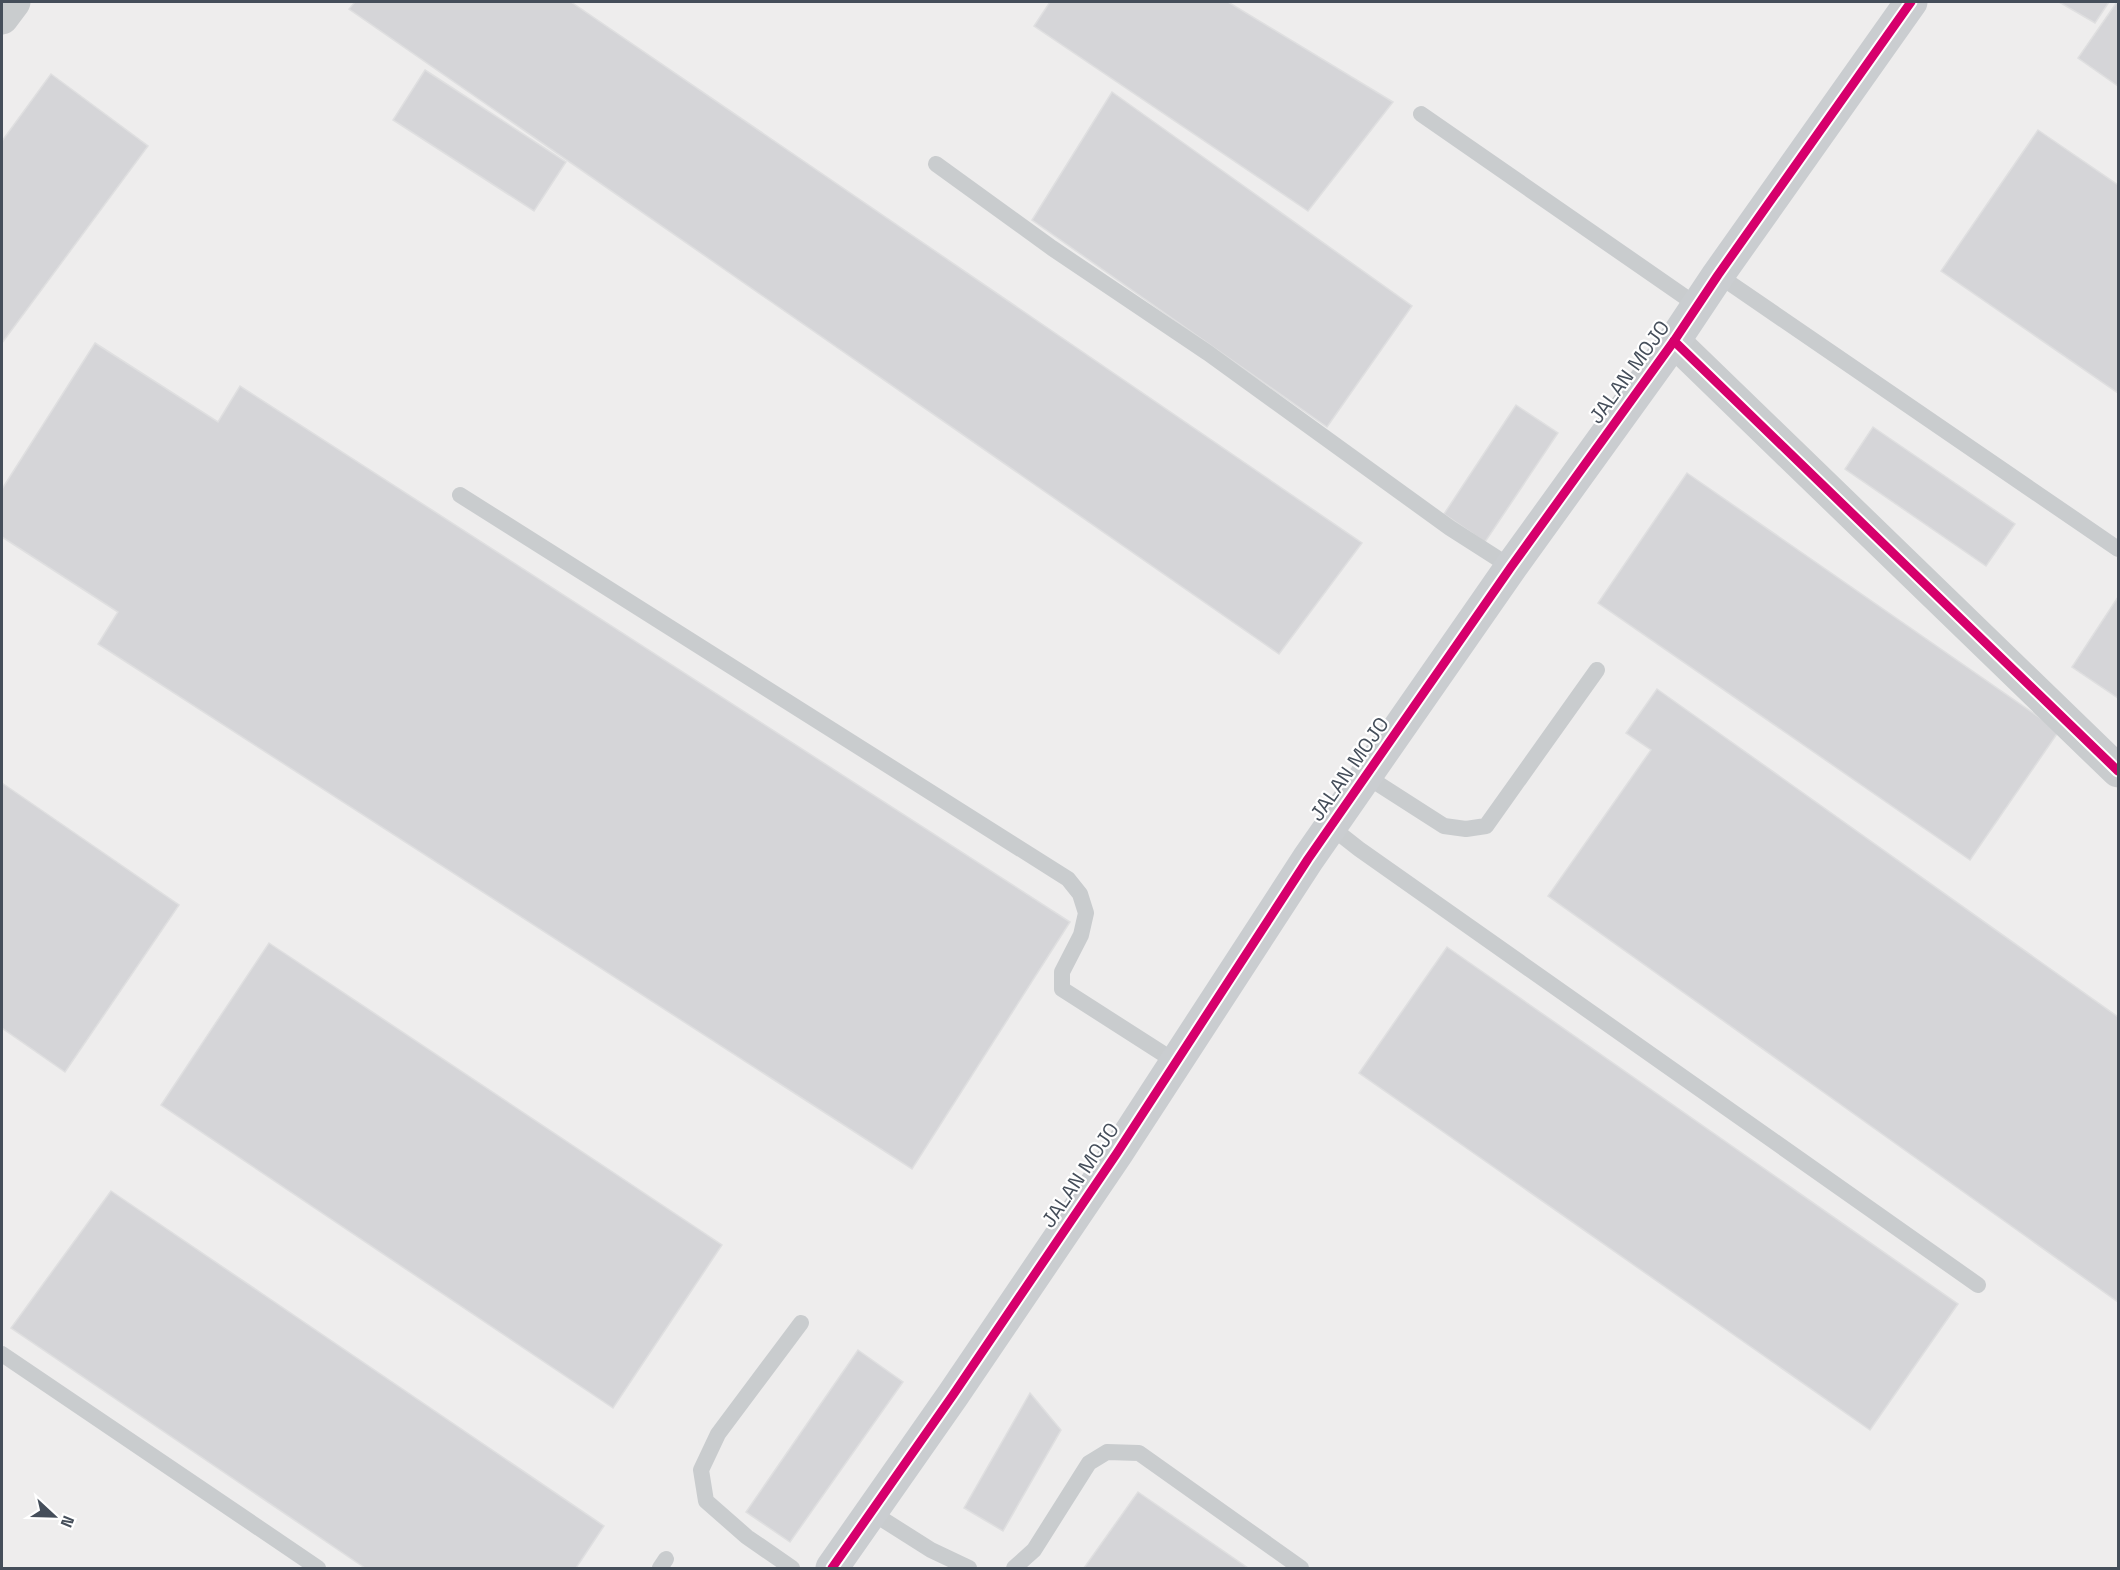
<svg xmlns="http://www.w3.org/2000/svg" width="2120" height="1570" font-family="'Space Grotesk',sans-serif">
<style>
.building{fill:#d5d5d8;stroke:#dfdfe0;stroke-width:1.5}
.lines{fill:none;stroke-linecap:round;stroke-linejoin:round}
.lane{stroke:#c9ccce;stroke-width:16}
.street{stroke:#c9ccce;stroke-width:33}
.secondary{stroke:#cacdd0;stroke-width:33}
.cycleway-casing{stroke:#fff;stroke-width:13}
.cycleway{stroke:#d6006c;stroke-width:9}
.labels{text-anchor:middle;stroke-width:4.5;stroke-linejoin:round;paint-order:stroke}
.street-label{font-size:20px;fill:#454e5a;stroke:#fff}
</style>
<rect width="100%" height="100%" fill="#eeeded"/>
<g class="building">
<polygon points="355,2 571,2 1362,543 1279,654 349,9"/>
<polygon points="1050,2 1228,2 1393,102 1308,211 1034,26"/>
<polygon points="2059,2 2109,2 2095,23"/>
<polygon points="2117,2 2118,2 2118,86 2078,58"/>
<polygon points="425,70 566,162 534,211 393,120"/>
<polygon points="51,74 148,146 2,343 2,141"/>
<polygon points="1112,92 1412,306 1327,427 1032,220"/>
<polygon points="2038,130 2118,185 2118,393 1941,271"/>
<polygon points="95,343 218,422 240,386 1070,922 912,1169 98,644 118,612 2,537 2,489"/>
<polygon points="1516,405 1558,433 1485,542 1444,514"/>
<polygon points="1873,427 2015,524 1986,566 1845,469"/>
<polygon points="1687,473 2059,731 1970,860 1598,603"/>
<polygon points="2118,597 2118,698 2072,667"/>
<polygon points="1657,689 2118,1017 2118,1302 1548,896 1651,750 1626,733"/>
<polygon points="2,783 179,905 65,1072 2,1028"/>
<polygon points="269,943 722,1245 613,1408 161,1105"/>
<polygon points="1447,947 1958,1304 1870,1430 1359,1073"/>
<polygon points="111,1191 604,1526 576,1568 365,1568 11,1328"/>
<polygon points="858,1350 903,1382 790,1542 746,1512"/>
<polygon points="1030,1393 1061,1430 1003,1531 964,1508"/>
<polygon points="1138,1492 1248,1568 1084,1568"/>
</g>
<g class="lines">
<g class="lane">
<polyline points="1421,114 1698,306"/>
<polyline points="936,164 1052,248 1208,353 1450,528 1511,567"/>
<polyline points="1718,275 2118,549"/>
<polyline points="460,495 1068,879 1080,894 1086,913 1081,935 1062,972 1062,989 1176,1062"/>
<polyline points="1366,776 1444,826 1466,829 1486,826 1597,670"/>
<polyline points="1331,827 1359,849 1978,1285"/>
<polyline points="2,1354 318,1568"/>
<polyline points="871,1512 931,1550 969,1568"/>
<polyline points="660,1568 666,1559"/>
<polyline points="792,1568 747,1537 706,1501 701,1470 718,1434 801,1323"/>
<polyline points="1014,1568 1034,1550 1089,1463 1107,1452 1139,1453 1301,1568"/>
</g>
<g class="street">
<polyline points="2,18 14,2"/>
<polyline points="1674,341 2118,771"/>
</g>
<polyline class="secondary" points="832,1568 953,1395 1117,1153 1308,859 1511,567 1674,341 1718,275 1911,2"/>
<g class="cycleway-casing">
<g id="cycleway">
<polyline points="1674,341 2118,771"/>
<polyline points="832,1568 953,1395 1117,1153 1308,859 1511,567 1674,341 1718,275 1911,2"/>
</g>
</g>
<use href="#cycleway" class="cycleway"/>
</g>
<g class="labels">
<g class="street-label">
<text transform="translate(1629 372) rotate(-54)" y="7">JALAN MOJO</text>
<text transform="translate(1349 769) rotate(-55)" y="7">JALAN MOJO</text>
<text transform="translate(1080 1175) rotate(-56)" y="7">JALAN MOJO</text>
</g>
</g>
<rect width="2120" height="1570" fill="none" stroke="#454e5a" stroke-width="6"/>
<g transform="translate(54 1516) rotate(112)" stroke="#ffffff" stroke-width="4.5" paint-order="stroke">
<path d="M0-4.5L10 22L0 15L-10 22Z" fill="#454e5a"/>
<text y="-9" font-size="16" font-weight="bold" text-anchor="middle" fill="#454e5a">N</text>
</g>
</svg>
